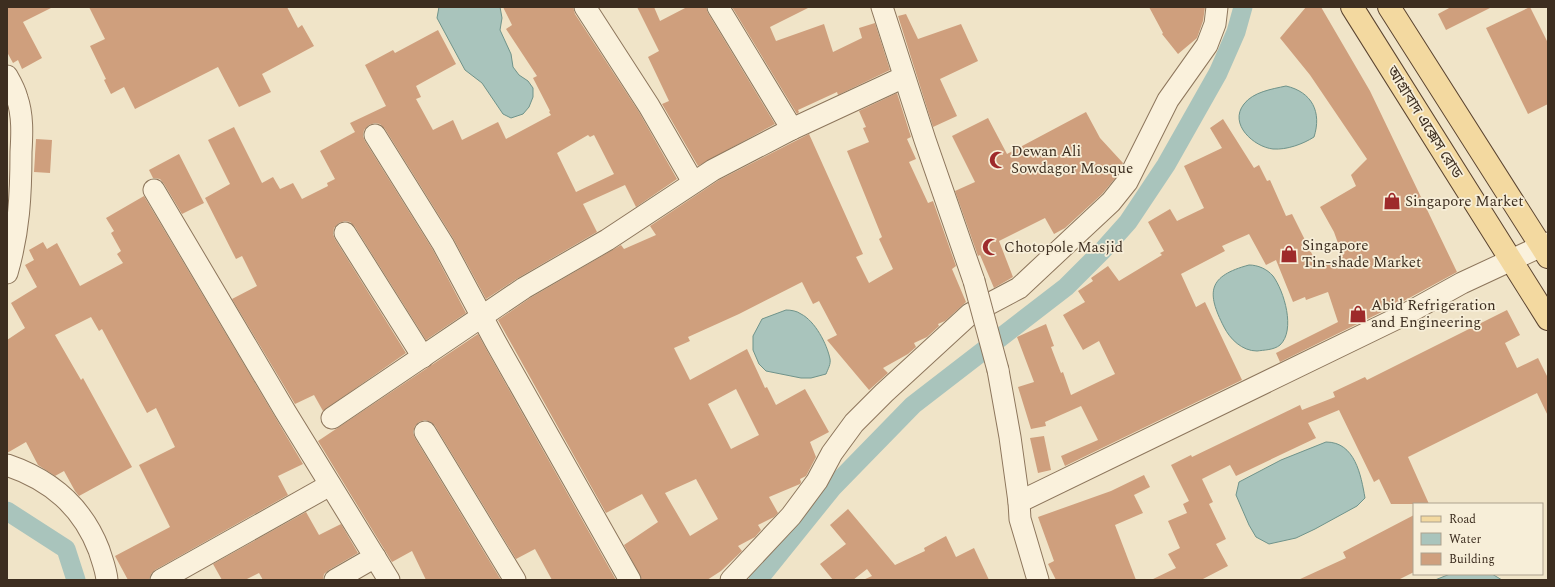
<svg xmlns="http://www.w3.org/2000/svg" width="1555" height="587" font-family="Spectral,'Noto Sans Bengali',serif">
<style>
.water{fill:#a9c4bc;stroke:#6f938a}
.lines{fill:none;stroke-linecap:round;stroke-linejoin:round}
.canal{stroke:#a9c4bc;stroke-width:19}
.building{fill:#cf9f7d;fill-rule:evenodd}
.minor-casing{stroke:#8d765c;stroke-width:23}
.major-casing{stroke:#5b4430;stroke-width:24}
.minor{stroke:#faf1dc;stroke-width:21}
.major{stroke:#f3d9a0;stroke-width:22}
.minor-bridge-casing{stroke:#8d765c;stroke-width:23;stroke-linecap:butt}
.minor-bridge{stroke:#faf1dc;stroke-width:21}
.labels{text-anchor:middle;stroke-width:3.5;stroke-linejoin:round;paint-order:stroke}
.street-label{font-size:15px;fill:#3d2e20;stroke:#f7eed8}
.poi-label{font-size:15px;fill:#3d2e20;stroke:#f7eed8;text-anchor:start}
</style>
<rect width="100%" height="100%" fill="#f0e4c8"/>
<g class="water">
<polygon points="439,7 500,7 502,18 500,30 511,54 513,67 519,75 528,81 533,88 533,97 529,107 523,114 511,118 503,114 482,83 465,70 437,18"/>
<path d="M1286,86c26,6 36,26 28,51 -11,7 -27,13 -41,12 -19,-2 -45,-25 -29,-45 9,-12 28,-15 42,-18z"/>
<path d="M1249,265c9,0 18,4 24,11 11,15 23,54 7,69 -6,5 -16,5 -23,6 -15,0 -27,-12 -33,-24 -18,-35 -16,-51 25,-62z"/>
<path d="M786,310c5,0 11,1 15,4 14,7 26,30 29,45 1,5 -2,10 -4,15l-15,4h-10l-35,-7 -7,-7 -6,-14v-14l9,-17z"/>
<path d="M1326,442c29,0 35,33 39,56l-8,8 -42,23 -19,9 -27,6 -13,-7 -7,-12 -13,-30 3,-13 42,-22z"/>
<polygon points="1450,574 1492,574 1502,580 1435,580"/>
</g>
<g class="lines">
<g class="canal">
<polyline points="7,511 66,549 76,580"/>
<polyline points="758,580 833,487 913,405 1066,287 1103,250 1128,222 1166,165 1218,73 1236,32 1243,7"/>
</g>
</g>
<g class="building">
<polygon points="7,7 53,7 23,22 42,58 22,69 18,60 13,63 7,52"/>
<polygon points="89,7 287,7 298,28 302,25 314,46 262,74 271,92 239,107 218,67 135,109 124,87 111,94 104,80 106,79 90,46 105,39"/>
<path d="M503,7h70l2,7 64,98 38,67 -41,28 -11,-22 -42,19 14,28 -79,46 -32,21 -33,-61 -68,-109 -5,-5 -5,-1 -6,2 -5,5 -1,6 2,5 68,109 33,63 -40,27 -71,-113 -5,-5 -5,-1 -6,2 -5,5 -1,6 2,5 71,114 -83,58 -9,-16 -19,9 -63,-105 25,-13 -15,-30 -6,3 -31,-61 25,-14 -22,-44 26,-13 28,56 11,-6 7,12 13,-6 9,16 26,-13 -1,-3 8,-4 -15,-28 35,-19 -5,-9 36,-17 -21,-41 28,-15 2,3 43,-23 18,34 -40,22 5,11 -5,2 17,31 20,-10 9,20 36,-18 8,17 45,-24 -2,-3 1,-1 -17,-33 4,-2 -31,-47 6,-4zM588,135l2,2 4,-2 20,39 -38,18 -19,-39z"/>
<polygon points="637,7 654,7 660,21 687,7 706,7 708,13 775,124 698,166 662,104 669,101 648,57 659,51"/>
<polygon points="732,7 810,7 770,27 776,41 824,24 833,52 862,38 859,28 875,23 890,70 838,95 837,92 798,110 799,112 797,114"/>
<polygon points="1149,7 1205,7 1203,21 1197,38 1178,54 1162,34 1163,33"/>
<polygon points="1306,7 1321,7 1370,91 1457,272 1400,303 1280,362 1276,353 1338,322 1328,292 1306,300 1305,297 1293,302 1276,260 1266,265 1249,234 1222,246 1225,251 1181,274 1196,307 1205,302 1242,380 1065,466 1061,456 1098,440 1081,406 1045,422 1046,426 1031,429 1018,387 1034,382 1017,337 1046,324 1054,346 1051,347 1061,373 1063,372 1071,395 1115,374 1099,341 1083,350 1063,315 1085,302 1078,291 1093,281 1091,278 1108,266 1119,281 1162,255 1160,253 1164,251 1148,222 1170,209 1177,221 1204,208 1184,166 1222,148 1210,128 1223,119 1254,168 1259,165 1267,181 1270,180 1286,216 1292,214 1318,266 1343,257 1334,232 1320,207 1356,186 1351,175 1367,159 1310,75 1280,38"/>
<polygon points="1451,7 1492,7 1446,30 1438,14"/>
<polygon points="1530,7 1548,43 1548,104 1528,114 1486,28"/>
<polygon points="906,14 918,39 961,24 978,61 940,79 957,116 933,127 898,16"/>
<path d="M897,93l14,44 -4,2 9,20 -7,3 19,41 5,-2 23,65 -4,3 14,33 -21,19 -7,3 1,2 -12,11 -13,6 2,4 -8,7 -25,14 5,5 -19,17 -42,-50 10,-5 -18,-34 -6,3 -11,-22 -63,32 -51,23 2,4 -16,7 16,32 57,-31 18,39 2,-1 9,18 29,-16 24,43 -19,10 6,15 -10,19 -6,3 1,3 -1,2 -31,13 9,16 -4,4 -16,8 3,5 -6,7 -17,9 4,5 -21,20 -14,9h-65l-18,-35 34,-23 -16,-28 -36,19 -108,-193 32,-22 91,-53 3,4 32,-14 -6,-9 69,-46 90,-46 54,120 -7,3 13,26 24,-14 -14,-30 3,-2 -35,-86 22,-9 -6,-14 3,-1 -7,-16zM736,389l23,46 -28,14 -23,-45zM696,479l22,40 -28,17 -25,-43z"/>
<polygon points="1086,112 1100,138 1123,163 1117,176 1102,194 1065,228 1054,234 1045,218 999,241 1013,277 994,288 980,255 978,256 955,191 975,182 952,136 988,118 1007,154"/>
<polygon points="36,139 52,140 50,173 34,172"/>
<polygon points="179,154 204,203 182,214 164,184 160,179 153,178 149,170"/>
<polygon points="144,196 303,464 278,476 288,495 155,570 151,574 149,580 128,580 115,556 170,527 139,465 175,447 156,408 147,413 102,329 99,331 91,317 55,335 81,380 83,378 132,467 79,496 75,491 64,471 55,476 38,465 26,442 7,453 7,340 25,328 11,303 37,287 25,265 34,260 29,250 43,242 47,249 57,243 80,286 123,263 117,254 121,251 111,233 114,231 106,218"/>
<polygon points="1507,310 1520,335 1505,343 1517,368 1538,358 1548,378 1548,416 1537,393 1408,457 1429,504 1391,504 1379,479 1374,482 1339,410 1308,423 1316,438 1236,476 1230,465 1202,479 1213,502 1209,504 1226,539 1216,544 1228,566 1201,580 1151,580 1176,568 1168,554 1180,548 1168,521 1187,513 1183,504 1189,501 1171,465 1191,455 1192,457 1300,405 1302,410 1335,397 1333,392 1365,377 1367,380"/>
<polygon points="478,334 485,347 616,580 552,580 535,549 516,559 435,426 431,422 425,420 419,422 415,426 413,432 415,438 501,580 426,580 412,551 392,562 318,441"/>
<polygon points="1044,436 1051,470 1038,473 1030,438"/>
<polygon points="1144,475 1150,487 1134,495 1143,513 1115,525 1136,580 1056,580 1048,564 1054,561 1038,517 1111,491"/>
<polygon points="848,509 895,565 925,551 924,548 946,536 956,557 974,548 989,580 863,580 872,576 867,569 853,580 833,580 820,564 846,544 830,525"/>
<polygon points="306,512 319,535 341,524 358,553 329,570 324,574 323,580 263,580 259,573 245,580 222,580 213,564"/>
<polygon points="1414,515 1414,572 1398,580 1298,580 1346,558 1343,552"/>
</g>
<g class="lines">
<g class="minor-casing">
<g id="minor">
<polyline points="585,7 649,106 693,182"/>
<polyline points="718,7 792,129"/>
<polyline points="882,7 925,140 974,281"/>
<path d="M7,76c4,7 8,14 10,22 6,17 5,37 4,54 0,43 -2,80 -14,121"/>
<polyline points="375,135 443,244 495,341 630,580"/>
<polyline points="154,190 285,411 389,580"/>
<polyline points="345,233 423,357"/>
<polyline points="998,370 1010,437 1019,502 1020,519 1038,580"/>
<polyline points="332,418 524,288 607,240 713,170 792,129 904,77"/>
<polyline points="425,432 515,580"/>
<path d="M7,465c44,15 75,41 92,85 3,10 7,19 8,30"/>
<polyline points="1019,502 1406,314 1462,283 1548,243"/>
<polyline points="161,580 330,485"/>
<polyline points="335,580 375,557"/>
<polyline points="731,580 791,516 817,481 832,453 854,423 884,393 970,314 1019,288 1111,202 1127,182 1168,100 1207,45 1215,24 1217,7"/>
</g>
</g>
<g class="major-casing">
<g id="major">
<polyline points="1352,7 1548,319"/>
<polyline points="1389,7 1548,257"/>
</g>
</g>
<use href="#minor" class="minor"/>
<use href="#major" class="major"/>
<g class="minor-bridge-casing">
<polyline id="minor-bridge" points="974,281 998,370"/>
</g>
<use href="#minor-bridge" class="minor-bridge"/>
</g>
<defs>
<g id="mosque-bare" transform="scale(1.38)"><path d="M3.5-4.9A6 6 0 1 0 3.5 4.9A5 5 0 1 1 3.5-4.9Z" fill="#9e2a2b" stroke="#f7eed8" stroke-width="2.5" paint-order="stroke"/></g>
<g id="shop-bare" transform="scale(1.38)"><path d="M-5-2.5h2.3a2.7 3.5 0 0 1 5.4 0H5L5.5 6h-11ZM-1.5-2.5h3a1.5 2.3 0 0 0-3 0Z" fill="#9e2a2b" stroke="#f7eed8" stroke-width="2.5" paint-order="stroke"/></g>
</defs>
<g fill-rule="evenodd">
<use href="#mosque-bare" x="998" y="160"/>
<use href="#shop-bare" x="1392" y="201"/>
<use href="#mosque-bare" x="991" y="247"/>
<use href="#shop-bare" x="1289" y="254"/>
<use href="#shop-bare" x="1358" y="314"/>
</g>
<g class="labels">
<g class="street-label">
<text transform="translate(1425 122) rotate(58)" y="5">আগ্রাবাদ এক্সেস রোড</text>
</g>
<g class="poi-label">
<text x="1011" y="156">Dewan Ali<tspan x="1011" dy="17">Sowdagor Mosque</tspan></text>
<text x="1405" y="206">Singapore Market</text>
<text x="1302" y="250">Singapore<tspan x="1302" dy="17">Tin-shade Market</tspan></text>
<text x="1004" y="252">Chotopole Masjid</text>
<text x="1371" y="310">Abid Refrigeration<tspan x="1371" dy="17">and Engineering</tspan></text>
</g>
</g>
<rect width="1555" height="587" fill="none" stroke="#3d2e20" stroke-width="16"/>
<rect x="1413" y="503" width="130" height="72" fill="#f7eed8" stroke="#ada18e"/>
<rect x="1421" y="516" width="20" height="6" fill="#f3d9a0" stroke="#ada18e"/>
<text x="1449" y="523" font-size="12" fill="#3d2e20">Road</text>
<rect x="1421" y="533" width="20" height="12" fill="#a9c4bc" stroke="#ada18e"/>
<text x="1449" y="543" font-size="12" fill="#3d2e20">Water</text>
<rect x="1421" y="553" width="20" height="12" fill="#cf9f7d" stroke="#ada18e"/>
<text x="1449" y="563" font-size="12" fill="#3d2e20">Building</text>
</svg>
